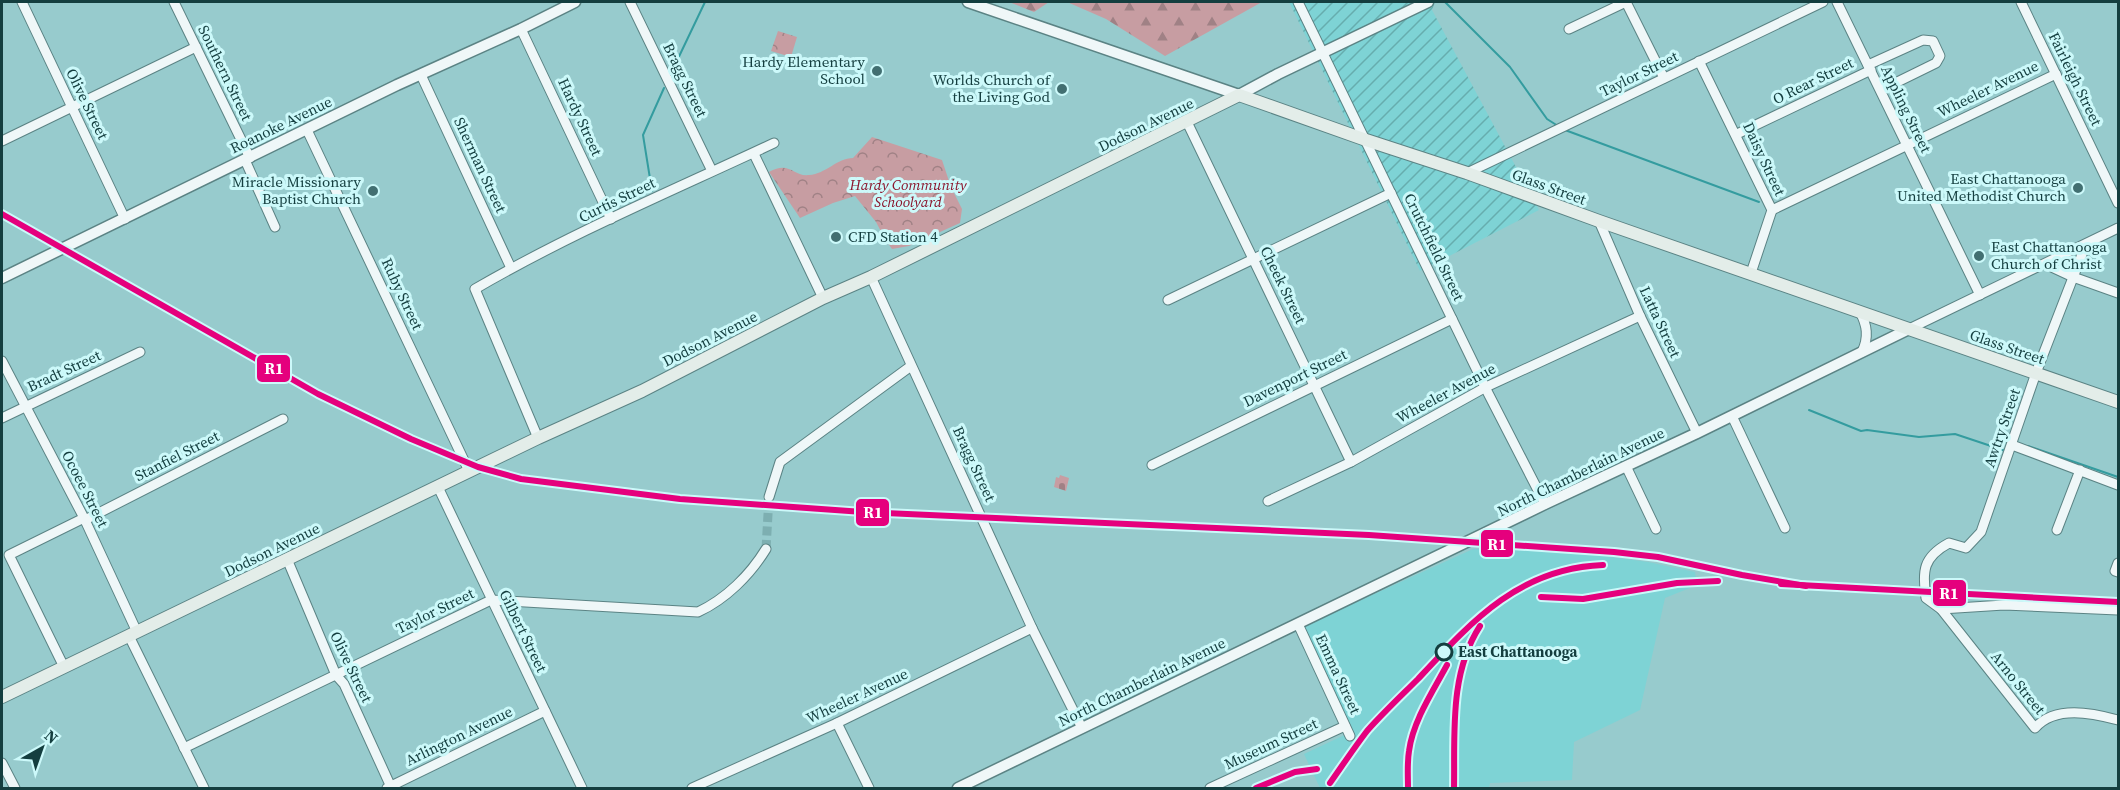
<svg xmlns="http://www.w3.org/2000/svg" width="2120" height="790" font-family="'Source Serif 4',serif">
<style>
.built{fill:#7ed3d5}
.industrial{fill:url(#industrial-furrows)}
.forest{fill:url(#forest-firs)}
.cemetery{fill:url(#cemetery-stones)}
.park{fill:url(#park-crowns)}
.lines{fill:none;stroke-linecap:round;stroke-linejoin:round}
.stream{stroke:#349c9f;stroke-width:2}
.minor-tunnel{stroke:#7dafb1;stroke-width:9;stroke-dasharray:9 4.5;stroke-linecap:butt}
.minor-casing{stroke:#5b8384;stroke-width:11}
.tertiary-casing{stroke:#5b8384;stroke-width:13}
.secondary-casing{stroke:#5b8384;stroke-width:14}
.minor{stroke:#eff7f8;stroke-width:9}
.tertiary{stroke:#eff7f8;stroke-width:10}
.secondary{stroke:#e3ede9;stroke-width:12}
.rail-1-casing{stroke:#ccf9fa;stroke-width:10}
.rail-1{stroke:#e5007d;stroke-width:6}
.poi-dot{fill:#426f71;stroke:#ccf9fa;stroke-width:2}
.stop-dot{fill:#ccf9fa;stroke:#143e3f;stroke-width:3}
.labels{text-anchor:middle;stroke-width:6;stroke-linejoin:round;paint-order:stroke}
.poi-label{font-size:15px;fill:#143e3f;stroke:#ccf9fa;text-anchor:end}
.street-label{font-size:15px;fill:#143e3f;stroke:#ccf9fa}
.park-label{font-size:15px;font-style:italic;fill:#8c162d;stroke:#ccf9fa}
.stop-label{font-size:15px;font-weight:bold;fill:#143e3f;stroke:#ccf9fa;text-anchor:start}
.line-badge{stroke:#ccf9fa;stroke-width:2}
.badge-label{font-size:16px;text-anchor:middle;font-weight:bold;fill:#fff}
</style>
<defs>
<pattern id="industrial-furrows" width="10" height="10" patternUnits="userSpaceOnUse" patternTransform="scale(1.5)"><rect width="10" height="10" fill="#7ed3d5"/><path d="M-1 1l2-2M0 10L10 0M9 11l2-2" fill="none" stroke="#66adae"/></pattern>
<pattern id="forest-firs" width="22" height="20" patternUnits="userSpaceOnUse" patternTransform="scale(1.5)"><rect width="22" height="20" fill="#c79da2"/><path d="M5 1l3.5 6h-7zM16 11l3.5 6h-7z" fill="#a08185"/></pattern>
<pattern id="cemetery-stones" width="16" height="16" patternUnits="userSpaceOnUse" patternTransform="scale(1.5)"><rect width="16" height="16" fill="#c79da2"/><path d="M2 7V4a2 2 0 0 1 4 0v3zM10 15v-3a2 2 0 0 1 4 0v3z" fill="#a08185"/></pattern>
<pattern id="park-crowns" width="20" height="18" patternUnits="userSpaceOnUse" patternTransform="scale(1.5)"><rect width="20" height="18" fill="#c79da2"/><path d="M2 6a3 3 0 1 1 6 0M12 15a3 3 0 1 1 6 0" fill="none" stroke="#a08185"/></pattern>
</defs>
<rect width="100%" height="100%" fill="#97cbcd"/>
<polygon class="built" points="1473,549 1575,552 1648,562 1695,572 1697,585 1665,598 1640,710 1574,742 1572,780 1490,783 1489,788 1320,788 1304,754 1351,732 1304,626"/>
<polygon class="industrial" points="1289,2 1435,2 1432,10 1539,210 1420,271"/>
<g class="forest">
<polygon points="1009,2 1049,2 1034,12"/>
<polygon points="1067,2 1262,2 1165,56 1106,19"/>
</g>
<polygon class="cemetery" points="1060,475 1069,478 1066,491 1054,487 1056,477 1059,478"/>
<g class="park">
<polygon points="778,31 797,37 791,57 771,51"/>
<path d="M872,137l70,23 9,27 11,22 -2,14 -51,23 -17,3 -7,-10 -9,-17 -21,-26 -22,7 -33,15 -31,-46c21,-12 24,5 40,3 17,-1 28,-17 44,-17z"/>
</g>
<g class="lines">
<g class="stream">
<polyline points="1445,2 1510,67 1547,119 1558,126"/>
<polyline points="674,67 705,2"/>
<polyline points="1565,130 1759,202"/>
<polyline points="652,191 643,135 664,88"/>
<polyline points="1809,410 1861,431 1867,430 1919,437 1955,434 2003,450"/>
<polyline points="2028,446 2118,477"/>
</g>
<polyline class="minor-tunnel" points="766,549 769,497"/>
<g class="minor-casing">
<g id="minor">
<polyline points="22,2 125,219"/>
<polyline points="174,2 250,158"/>
<polyline points="630,2 712,171"/>
<polyline points="1298,2 1488,393 1545,504"/>
<polyline points="1626,2 1664,78"/>
<polyline points="1837,2 1980,295"/>
<polyline points="2021,2 2118,203"/>
<polyline points="521,29 611,219"/>
<polyline points="1569,29 1626,2"/>
<polyline points="1699,61 1772,210 1751,273"/>
<polyline points="1868,65 1923,40 1933,41 1940,56 1936,63 1881,90"/>
<polyline points="421,75 511,268"/>
<polyline points="1187,122 1351,462"/>
<polyline points="307,130 469,471"/>
<polyline points="1737,134 1871,70"/>
<polyline points="2,141 196,47"/>
<polyline points="754,154 823,298"/>
<polyline points="245,160 275,227"/>
<polyline points="1467,173 1823,2"/>
<polyline points="1772,210 2056,74"/>
<polyline points="1599,221 1640,316 1697,433"/>
<path d="M2086,244l-50,129 -55,159 -15,16 -17,-5c-26,14 -27,28 -23,55l15,11 94,119c20,-23 57,-15 83,-8"/>
<polyline points="2045,264 2073,277 2118,293"/>
<polyline points="871,277 1032,628 1082,728"/>
<polyline points="1168,300 1391,193"/>
<path d="M1860,312c7,13 9,25 2,40"/>
<polyline points="1909,329 2118,228"/>
<polyline points="2,361 84,518 137,632"/>
<polyline points="1732,416 1785,528"/>
<polyline points="2,418 140,352"/>
<path d="M538,438l-63,-149c96,-56 199,-99 299,-146"/>
<polyline points="2012,445 2118,485"/>
<polyline points="1152,465 1452,319"/>
<polyline points="1626,466 1656,529"/>
<polyline points="438,487 582,788"/>
<polyline points="769,497 780,462 911,366"/>
<polyline points="1268,501 1351,462 1486,387 1640,316"/>
<polyline points="85,520 283,419"/>
<polyline points="2057,530 2080,470"/>
<polyline points="287,559 336,675 344,684 391,787"/>
<polyline points="2118,563 2115,571 2118,572"/>
<polyline points="1941,609 2004,605 2118,610"/>
<polyline points="1298,624 1350,736"/>
<polyline points="129,636 204,788"/>
<polyline points="64,667 9,555 84,518"/>
<polyline points="837,723 869,788"/>
<path d="M184,748l307,-148 207,12c28,-13 52,-37 68,-63"/>
<polyline points="2,763 15,788"/>
<polyline points="387,788 545,711"/>
<polyline points="692,788 837,723 1032,628"/>
<polyline points="1210,788 1345,726"/>
</g>
</g>
<g class="tertiary-casing">
<g id="tertiary">
<polyline points="968,2 1239,95 1278,74 1428,2"/>
<polyline points="2,278 397,85 521,29 575,2"/>
<polyline points="958,788 1545,504 1697,433 1909,329"/>
</g>
</g>
<g class="secondary-casing">
<polyline id="secondary" points="2,697 538,438 642,391 823,298 871,277 1239,95 1366,140 1467,173 1599,221 2118,402"/>
</g>
<use href="#minor" class="minor"/>
<use href="#tertiary" class="tertiary"/>
<use href="#secondary" class="secondary"/>
<g class="rail-1-casing">
<g id="rail-1">
<polyline points="2,214 318,394 411,439 478,467 521,479 680,499 863,512 1369,535 1614,552 1658,557 1742,575 1806,586"/>
<polyline points="1781,584 2118,602"/>
<polyline points="1541,597 1583,599 1677,583 1718,581"/>
<path d="M1330,783c12,-17 24,-35 37,-52 16,-18 34,-35 51,-52 53,-57 101,-111 185,-114"/>
<polyline points="1256,788 1295,772 1317,769"/>
<path d="M1408,788c0,-12 -1,-25 1,-37 4,-30 24,-60 38,-86"/>
<path d="M1454,788c1,-54 -5,-114 26,-162"/>
</g>
</g>
<use href="#rail-1" class="rail-1"/>
</g>
<g class="poi-dot">
<circle cx="877" cy="71" r="6"/>
<circle cx="1062" cy="89" r="6"/>
<circle cx="2078" cy="188" r="6"/>
<circle cx="373" cy="191" r="6"/>
<circle cx="836" cy="237" r="6"/>
<circle cx="1979" cy="256" r="6"/>
</g>
<circle class="stop-dot" cx="1444" cy="652" r="8"/>
<g class="labels">
<g class="poi-label">
<text x="865" y="67">Hardy Elementary<tspan x="865" dy="17">School</tspan></text>
<text x="1050" y="85">Worlds Church of<tspan x="1050" dy="17">the Living God</tspan></text>
<text x="2066" y="184">East Chattanooga<tspan x="2066" dy="17">United Methodist Church</tspan></text>
<text x="361" y="187">Miracle Missionary<tspan x="361" dy="17">Baptist Church</tspan></text>
<text x="848" y="242" text-anchor="start">CFD Station 4</text>
<text x="1991" y="252" text-anchor="start">East Chattanooga<tspan x="1991" dy="17">Church of Christ</tspan></text>
</g>
<g class="street-label">
<text transform="translate(225 73) rotate(64)" y="5">Southern Street</text>
<text transform="translate(1639 74) rotate(-26)" y="5">Taylor Street</text>
<text transform="translate(2075 79) rotate(64)" y="5">Fairleigh Street</text>
<text transform="translate(685 80) rotate(64)" y="5">Bragg Street</text>
<text transform="translate(1813 81) rotate(-26)" y="5">O Rear Street</text>
<text transform="translate(1988 89) rotate(-26)" y="5">Wheeler Avenue</text>
<text transform="translate(87 104) rotate(64)" y="5">Olive Street</text>
<text transform="translate(1906 109) rotate(64)" y="5">Appling Street</text>
<text transform="translate(580 117) rotate(65)" y="5">Hardy Street</text>
<text transform="translate(281 125) rotate(-26)" y="5">Roanoke Avenue</text>
<text transform="translate(1146 125) rotate(-26)" y="5">Dodson Avenue</text>
<text transform="translate(1764 159) rotate(65)" y="5">Daisy Street</text>
<text transform="translate(480 165) rotate(65)" y="5">Sherman Street</text>
<text transform="translate(1549 187) rotate(20)" y="5">Glass Street</text>
<text transform="translate(617 200) rotate(-26)" y="5">Curtis Street</text>
<text transform="translate(1434 247) rotate(64)" y="5">Crutchfield Street</text>
<text transform="translate(1283 285) rotate(64)" y="5">Cheek Street</text>
<text transform="translate(402 294) rotate(65)" y="5">Ruby Street</text>
<text transform="translate(1660 322) rotate(65)" y="5">Latta Street</text>
<text transform="translate(710 339) rotate(-27)" y="5">Dodson Avenue</text>
<text transform="translate(2007 347) rotate(19)" y="5">Glass Street</text>
<text transform="translate(64 371) rotate(-25)" y="5">Bradt Street</text>
<text transform="translate(1295 378) rotate(-26)" y="5">Davenport Street</text>
<text transform="translate(1446 393) rotate(-28)" y="5">Wheeler Avenue</text>
<text transform="translate(2002 428) rotate(-71)" y="5">Awtry Street</text>
<text transform="translate(177 456) rotate(-27)" y="5">Stanfiel Street</text>
<text transform="translate(974 464) rotate(65)" y="5">Bragg Street</text>
<text transform="translate(1581 472) rotate(-26)" y="5">North Chamberlain Avenue</text>
<text transform="translate(85 489) rotate(63)" y="5">Ocoee Street</text>
<text transform="translate(272 550) rotate(-26)" y="5">Dodson Avenue</text>
<text transform="translate(435 611) rotate(-26)" y="5">Taylor Street</text>
<text transform="translate(523 631) rotate(64)" y="5">Gilbert Street</text>
<text transform="translate(351 667) rotate(64)" y="5">Olive Street</text>
<text transform="translate(1338 674) rotate(65)" y="5">Emma Street</text>
<text transform="translate(1142 682) rotate(-26)" y="5">North Chamberlain Avenue</text>
<text transform="translate(2018 683) rotate(51)" y="5">Arno Street</text>
<text transform="translate(857 696) rotate(-25)" y="5">Wheeler Avenue</text>
<text transform="translate(459 736) rotate(-26)" y="5">Arlington Avenue</text>
<text transform="translate(1271 744) rotate(-25)" y="5">Museum Street</text>
</g>
<g class="park-label">
<text x="908" y="190">Hardy Community<tspan x="908" dy="17">Schoolyard</tspan></text>
</g>
<g class="stop-label">
<text x="1458" y="657">East Chattanooga</text>
</g>
</g>
<g class="line-badge">
<rect x="256" y="354" width="35" height="29" rx="6" fill="#e5007d"/>
<rect x="855" y="498" width="35" height="29" rx="6" fill="#e5007d"/>
<rect x="1480" y="529" width="34" height="29" rx="6" fill="#e5007d"/>
<rect x="1932" y="579" width="35" height="28" rx="6" fill="#e5007d"/>
</g>
<g class="badge-label">
<text x="274" y="374">R1</text>
<text x="873" y="518">R1</text>
<text x="1497" y="550">R1</text>
<text x="1949" y="599">R1</text>
</g>
<rect width="2120" height="790" fill="none" stroke="#143e3f" stroke-width="6"/>
<g transform="translate(42 748) rotate(40)" stroke="#ccf9fa" stroke-width="4.5" paint-order="stroke">
<path d="M0-4.5L10 22L0 15L-10 22Z" fill="#143e3f"/>
<text y="-9" font-size="16" font-weight="bold" text-anchor="middle" fill="#143e3f">N</text>
</g>
</svg>
